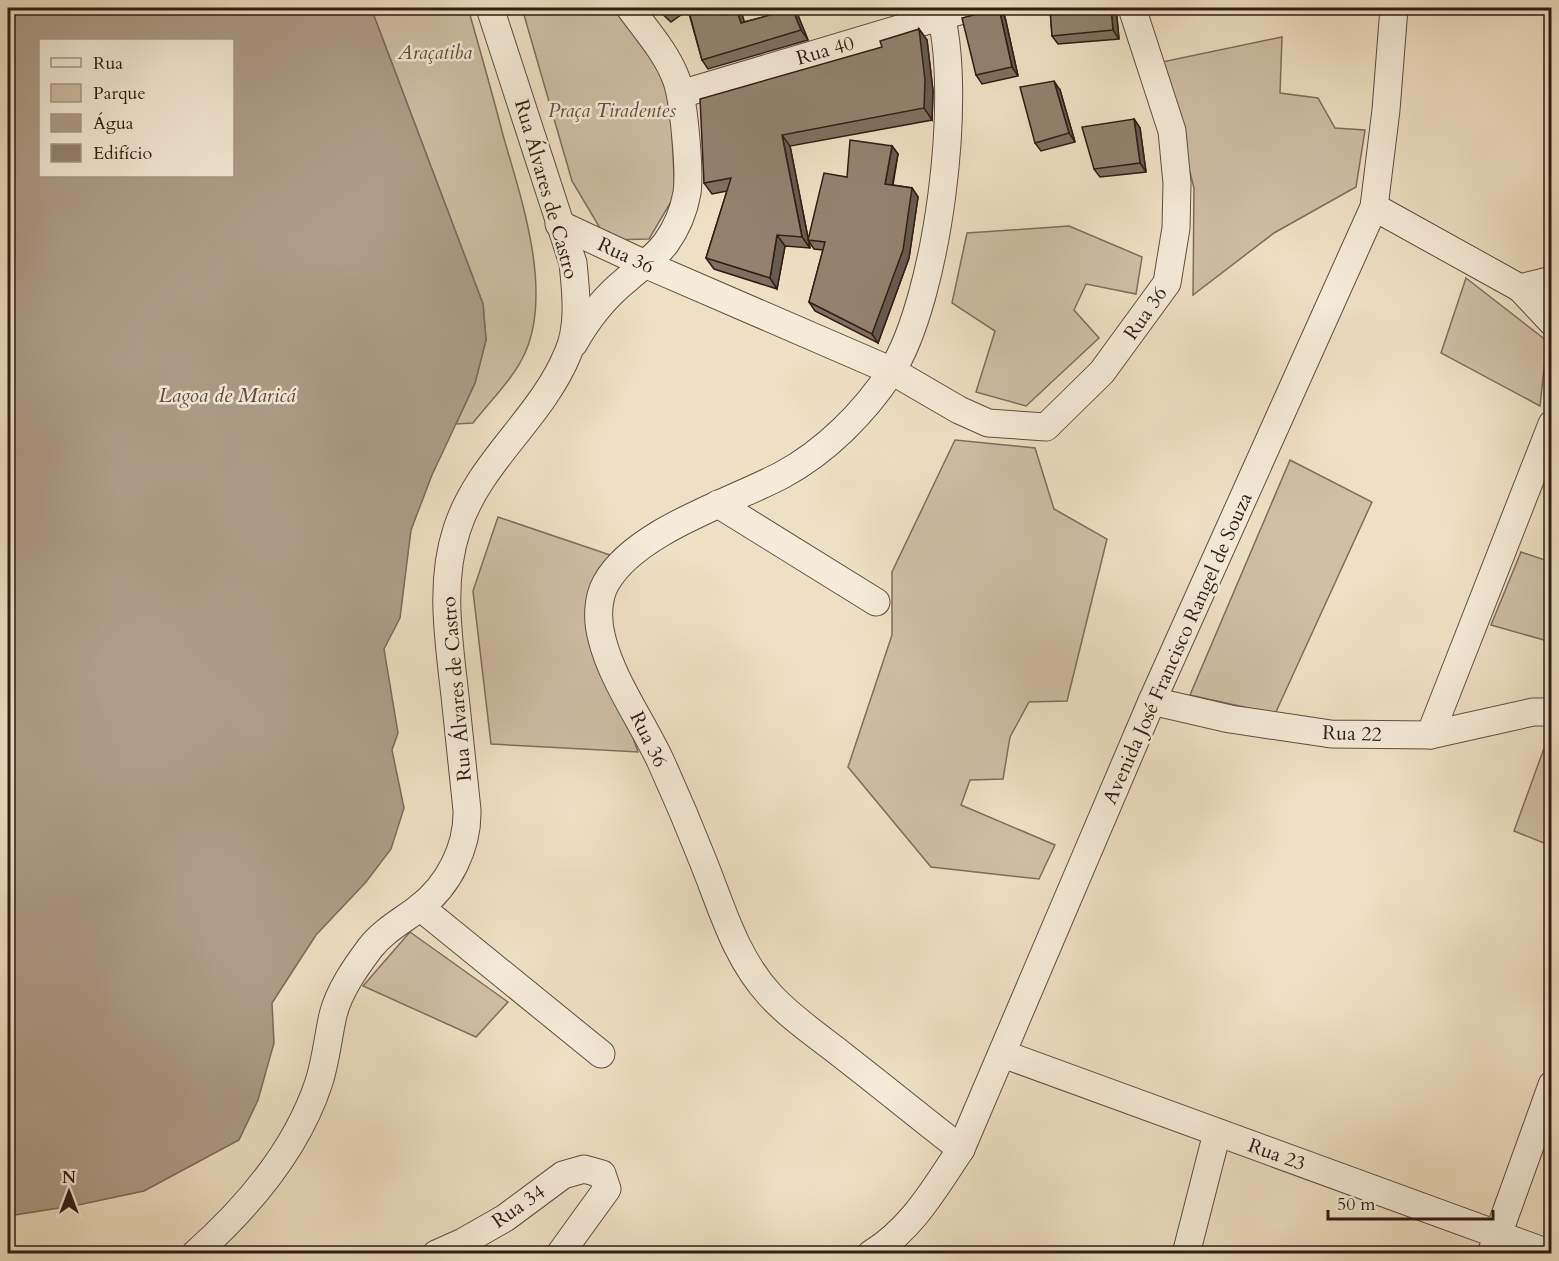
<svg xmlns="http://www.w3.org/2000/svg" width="1559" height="1261" font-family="Cardo,serif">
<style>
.green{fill:#cec0a5;stroke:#7e6e5d;stroke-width:1.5}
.water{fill:#ad9e88;stroke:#7b6a5a;stroke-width:1.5;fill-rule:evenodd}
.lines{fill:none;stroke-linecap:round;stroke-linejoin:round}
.minor-casing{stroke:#5f4e40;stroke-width:29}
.minor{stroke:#f4ecd8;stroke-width:27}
.wall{fill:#7e715f;stroke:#2f1d15;stroke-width:1.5}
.shaded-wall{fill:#665c4e;stroke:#2f1d15;stroke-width:1.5}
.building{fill:#92836f;stroke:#2f1d15;stroke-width:1.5}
.labels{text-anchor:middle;stroke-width:5;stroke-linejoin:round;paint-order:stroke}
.street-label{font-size:20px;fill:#2f1d15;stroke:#f4ecd8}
.park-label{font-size:20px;font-style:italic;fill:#5f4e40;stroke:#f4ecd8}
.water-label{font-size:21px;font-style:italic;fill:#5b4a3d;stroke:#f4ecd8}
</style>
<rect width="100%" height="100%" fill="#eee1c3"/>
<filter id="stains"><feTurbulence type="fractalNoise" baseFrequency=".00333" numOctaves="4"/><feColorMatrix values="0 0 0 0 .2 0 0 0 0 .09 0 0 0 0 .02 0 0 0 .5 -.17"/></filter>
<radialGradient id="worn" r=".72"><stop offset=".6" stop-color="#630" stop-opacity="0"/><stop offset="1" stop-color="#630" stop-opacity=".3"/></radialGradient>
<g class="green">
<path d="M371,8h97c12,42 24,84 35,127 18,63 50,155 22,218 -11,25 -35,48 -52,70l-17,1 19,-41 11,-43 -3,-36z"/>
<polygon points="522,8 617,8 632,19 670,95 675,195 649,239 607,240 572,181"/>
<polygon points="1282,37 1280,93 1318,98 1335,128 1365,130 1356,187 1274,233 1193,295 1194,188 1162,62"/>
<polygon points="1069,226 1142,257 1136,294 1086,284 1074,310 1099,338 1026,406 976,392 995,331 952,303 967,233"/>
<polygon points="1466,278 1547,341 1540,406 1441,353"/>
<polygon points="955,440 1035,448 1054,509 1107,539 1067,701 1029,702 1010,737 1003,779 970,780 961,805 1055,845 1039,879 931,867 848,767 892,635 892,572"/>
<polygon points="1290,460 1372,502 1275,714 1190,695"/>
<polygon points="498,517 610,555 587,605 638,752 491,744 473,591"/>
<polygon points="1521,552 1551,562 1551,642 1491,625"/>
<polygon points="1550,732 1552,732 1551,846 1514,831"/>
<polygon points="410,932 508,1002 476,1037 363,986"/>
</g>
<path class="water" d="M8,8h363l112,296 3,36 -11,43 -43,92 -21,55 -11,88 -16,31 14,84 -6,17 12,58 -13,41 -25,33 -50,53 -44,68 2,40 -16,57 -19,40 -95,51 -66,14 -70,11zM40,40h192v136h-192z"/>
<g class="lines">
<g class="minor-casing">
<g id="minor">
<path d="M939,8c25,83 -1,291 -48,364 -27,41 -66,80 -109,103 -51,27 -147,56 -176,108 -9,16 -9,38 -4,56 10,41 41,84 59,123 15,33 29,66 42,99 19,47 32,96 67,134 21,23 48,41 72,60 40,31 79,63 119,94"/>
<polyline points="681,94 969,8"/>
<polyline points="1374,207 1520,288 1552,280"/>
<polyline points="559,224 647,265 892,371 959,410 988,423 1046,427 1102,372 1167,283 1176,228 1177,183 1172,131 1132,8"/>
<polyline points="1520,288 1552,322"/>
<path d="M574,343c13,-23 31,-46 52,-63 14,-13 28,-21 40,-37 10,-14 18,-33 21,-50 3,-22 -3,-97 -12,-117 -10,-25 -30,-47 -45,-68"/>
<polyline points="718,504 876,602"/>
<polyline points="1152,701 1230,719 1331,734 1430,735 1533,712 1552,712"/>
<polyline points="1430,735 1552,424"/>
<polyline points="420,907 601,1054"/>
<polyline points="1003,1054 1551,1254"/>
<path d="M195,1254c53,-47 102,-105 124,-172 7,-22 9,-45 14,-67 6,-24 22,-47 37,-67 13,-17 32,-27 49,-40 30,-23 49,-61 48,-98 -4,-38 -8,-76 -12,-114 -6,-55 -16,-113 2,-167 22,-68 84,-110 111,-176 12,-27 8,-61 5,-90l-83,-255"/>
<polyline points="436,1254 463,1242 505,1218 563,1175 584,1169 602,1174 607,1189 560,1254"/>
<path d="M871,1254c41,-25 64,-66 90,-105l191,-448 222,-494 12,-97 8,-102"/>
<polyline points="1186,1254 1217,1133"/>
<polyline points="1491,1254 1552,1085"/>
</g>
</g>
<use href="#minor" class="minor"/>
</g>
<g class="wall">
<polygon points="656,8 740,8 744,22 774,14 772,8 795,8 808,40 708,69 702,60 688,10 671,22"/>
<polygon points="999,8 1005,17 1018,76 982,84 976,75"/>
<polygon points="1050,8 1116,8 1119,39 1058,44 1052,36"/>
<polygon points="919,29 927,40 933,91 932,120 790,146 810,248 785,246 777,289 714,269 706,258 727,191 712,194 704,183 882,47"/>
<polygon points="1060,90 1075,142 1041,151 1035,143"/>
<polygon points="1134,119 1140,128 1146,172 1100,177 1094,169"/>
<polygon points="892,146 898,154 893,185 912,188 918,197 909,258 878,343 815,311 809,302 823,250 814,249 808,240 847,177"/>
</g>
<g class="shaded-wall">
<polygon points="736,8 740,8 748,33 741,23"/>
<polygon points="792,8 795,8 808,40 801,30"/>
<polygon points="999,8 1005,17 1018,76 1012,67"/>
<polygon points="1111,8 1116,8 1119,39 1113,30"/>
<polygon points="919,29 927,40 933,91 932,120 924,108"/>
<polygon points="1054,81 1060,90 1075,142 1069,133"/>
<polygon points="1134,119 1140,128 1146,172 1140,163"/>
<polygon points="782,135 790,146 810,248 802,237"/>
<polygon points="892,146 898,154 891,192 885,184"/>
<polygon points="912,188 918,197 909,258 878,343 872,334"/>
<polygon points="777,235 785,246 777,289 770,278"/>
</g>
<g class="building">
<polygon points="659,8 672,8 664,13"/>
<polygon points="688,8 736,8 741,23 774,14 772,8 792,8 801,30 702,60"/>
<polygon points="999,8 1012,67 976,75 962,18"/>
<polygon points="1050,8 1111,8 1113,30 1052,36"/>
<polygon points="919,29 925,80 924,108 782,135 802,237 777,235 770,278 706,258 731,178 704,183 700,99 882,47 880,41"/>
<polygon points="1054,81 1069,133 1035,143 1020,87"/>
<polygon points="1134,119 1140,163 1094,169 1082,127"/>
<polygon points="850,140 892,146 885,184 912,188 903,250 872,334 809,302 825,242 808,240 824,173 847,177"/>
</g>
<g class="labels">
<g class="street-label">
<text transform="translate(825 50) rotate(-16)" y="7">Rua 40</text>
<text transform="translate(547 189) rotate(74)" y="7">Rua Álvares de Castro</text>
<text transform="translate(626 255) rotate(25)" y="7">Rua 36</text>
<text transform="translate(1145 313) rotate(-55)" y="7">Rua 36</text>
<text transform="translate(1177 648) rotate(-66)" y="7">Avenida José Francisco Rangel de Souza</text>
<text transform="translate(456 689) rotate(-95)" y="7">Rua Álvares de Castro</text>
<text transform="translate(1352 733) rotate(2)" y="7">Rua 22</text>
<text transform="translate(649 739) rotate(64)" y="7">Rua 36</text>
<text transform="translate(1277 1154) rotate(20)" y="7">Rua 23</text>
<text transform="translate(518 1206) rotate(-35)" y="7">Rua 34</text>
</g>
<g class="park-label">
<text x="435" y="59">Araçatiba</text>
<text x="612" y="117">Praça Tiradentes</text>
</g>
<g class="water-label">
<text x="227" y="402">Lagoa de Maricá</text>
</g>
</g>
<rect width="1559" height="1261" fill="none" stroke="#eee1c3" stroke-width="30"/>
<rect x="9" y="9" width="1541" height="1243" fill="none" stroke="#2f1d15" stroke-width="3"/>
<rect x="15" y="15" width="1529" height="1231" fill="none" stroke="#2f1d15" stroke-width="1.5"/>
<rect x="39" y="39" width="195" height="138" fill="#f4ecd8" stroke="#a5998a" stroke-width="1.5"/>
<rect x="51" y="58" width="30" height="9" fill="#f4ecd8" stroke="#a5998a" stroke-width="1.5"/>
<text x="93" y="69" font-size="18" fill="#2f1d15">Rua</text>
<rect x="51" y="84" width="30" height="18" fill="#cec0a5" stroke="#a5998a" stroke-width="1.5"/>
<text x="93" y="99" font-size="18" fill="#2f1d15">Parque</text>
<rect x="51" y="114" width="30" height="18" fill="#ad9e88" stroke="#a5998a" stroke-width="1.5"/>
<text x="93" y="129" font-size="18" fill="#2f1d15">Água</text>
<rect x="51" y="144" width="30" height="18" fill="#92836f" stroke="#a5998a" stroke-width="1.5"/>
<text x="93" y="159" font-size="18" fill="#2f1d15">Edifício</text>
<g transform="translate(69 1192)" stroke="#f4ecd8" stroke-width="4.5" paint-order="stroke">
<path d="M0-4.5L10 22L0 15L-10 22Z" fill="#2f1d15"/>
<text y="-9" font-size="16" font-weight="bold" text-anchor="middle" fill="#2f1d15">N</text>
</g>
<path d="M1328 1210v9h165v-9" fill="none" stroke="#2f1d15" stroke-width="3"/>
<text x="1337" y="1210" font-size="18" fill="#2f1d15" stroke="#f4ecd8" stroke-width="4.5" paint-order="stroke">50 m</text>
<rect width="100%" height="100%" filter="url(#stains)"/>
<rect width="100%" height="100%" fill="url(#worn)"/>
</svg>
